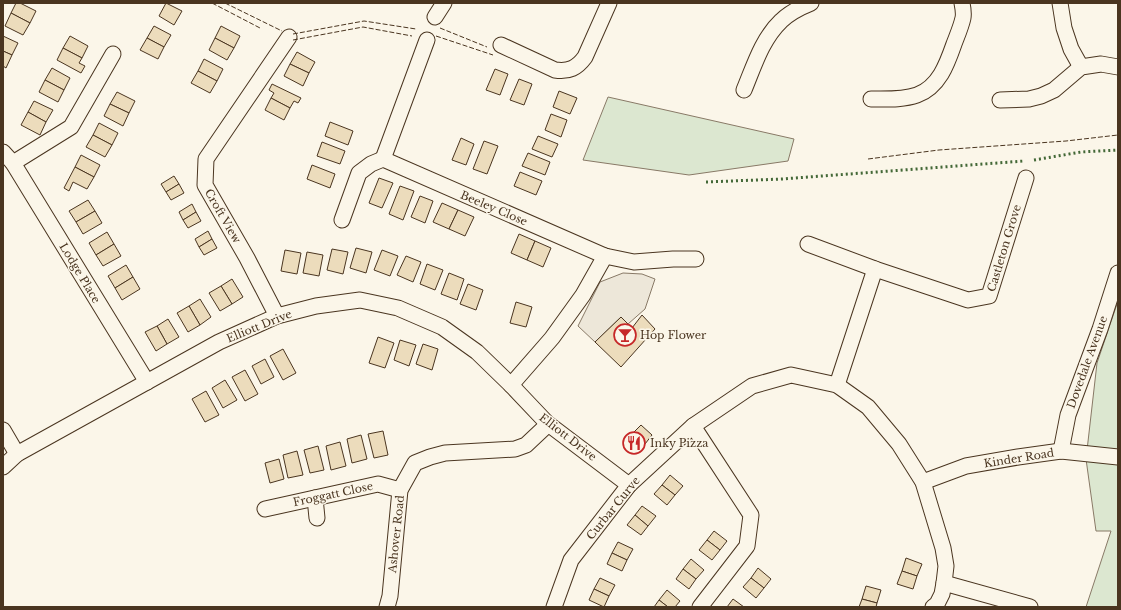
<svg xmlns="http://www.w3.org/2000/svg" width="1121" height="610" font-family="'Libre Baskerville',serif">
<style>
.green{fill:#dce7d0;stroke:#887966}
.parking{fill:#ede7d9;stroke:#887966}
.building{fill:#ecdcbc;stroke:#4a3520}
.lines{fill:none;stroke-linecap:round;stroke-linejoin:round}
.minor-casing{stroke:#4a3520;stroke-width:17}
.minor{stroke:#fbf6e9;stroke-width:15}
.hedge{stroke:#436837;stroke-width:3;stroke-dasharray:2 3;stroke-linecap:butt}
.fence{stroke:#4a3520;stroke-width:1;stroke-dasharray:5 2;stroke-linecap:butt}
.labels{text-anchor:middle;stroke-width:3;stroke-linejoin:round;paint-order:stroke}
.street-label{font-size:11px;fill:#4a3520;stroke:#fbf6e9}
.poi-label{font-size:11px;fill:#4a3520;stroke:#fbf6e9;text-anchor:start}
</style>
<rect width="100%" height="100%" fill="#fbf6e9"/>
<g class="green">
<polygon points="608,97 794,139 788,161 689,175 583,160"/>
<polygon points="1118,301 1118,607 1086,607 1111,531 1096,531 1086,459 1097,363"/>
</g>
<polygon class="parking" points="623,273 642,274 655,279 645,309 628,324 621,317 595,342 578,326 600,282"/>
<g class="building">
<polygon points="16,3 20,3 36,11 30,23 11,13"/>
<polygon points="166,3 182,11 174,25 159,16"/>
<polygon points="11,13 30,23 23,35 5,26"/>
<polygon points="154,26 171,35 164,47 147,38"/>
<polygon points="221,26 240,36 234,48 215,38"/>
<polygon points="3,36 18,43 12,55 3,51"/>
<polygon points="70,36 88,46 82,58 63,48"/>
<polygon points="147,38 164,47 158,59 140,50"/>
<polygon points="215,38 234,48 227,60 209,50"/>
<polygon points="63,48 82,58 79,63 85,66 81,73 57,60"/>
<polygon points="3,51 12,55 6,68 3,66"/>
<polygon points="297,52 315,62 309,73 290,64"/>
<polygon points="204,59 223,69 217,81 198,71"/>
<polygon points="290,64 309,73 303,86 284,76"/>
<polygon points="52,68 70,78 64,90 45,80"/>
<polygon points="495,69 508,74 500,95 486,90"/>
<polygon points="198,71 217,81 210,93 191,83"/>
<polygon points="519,79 532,84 524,105 510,100"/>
<polygon points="45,80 64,90 58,102 39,92"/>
<polygon points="272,84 301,98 298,103 294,101 290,108 271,98 274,93 269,90"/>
<polygon points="559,91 577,98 570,114 553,107"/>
<polygon points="117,92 135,101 129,113 110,104"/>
<polygon points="271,98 290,108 284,120 265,110"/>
<polygon points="34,101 53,110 46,122 28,112"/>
<polygon points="110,104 129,113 123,126 104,116"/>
<polygon points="28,112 46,122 40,135 21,125"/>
<polygon points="551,114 567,120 561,137 545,130"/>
<polygon points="330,122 353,131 348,145 325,136"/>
<polygon points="99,123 118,133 112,145 93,135"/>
<polygon points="93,135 112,145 105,157 86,147"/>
<polygon points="538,136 558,144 552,157 532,149"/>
<polygon points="461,138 474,144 466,165 452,160"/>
<polygon points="484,141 498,146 487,174 473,169"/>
<polygon points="322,142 345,151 340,164 317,156"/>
<polygon points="528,153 550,162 545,175 522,166"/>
<polygon points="81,155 100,165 94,177 75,167"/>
<polygon points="312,165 335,174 330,188 307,179"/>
<polygon points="75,167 94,177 87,189 73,182 69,191 64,188"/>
<polygon points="520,172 542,181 536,195 514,186"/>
<polygon points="174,176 179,184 166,192 161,184"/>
<polygon points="379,178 393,183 382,208 369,203"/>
<polygon points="179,184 184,193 171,200 166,192"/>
<polygon points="400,186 414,191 403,220 389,214"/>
<polygon points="420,196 433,201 425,223 411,217"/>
<polygon points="88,200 95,211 76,222 69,211"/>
<polygon points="442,203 458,210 449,229 433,222"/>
<polygon points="192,204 196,212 183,220 179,212"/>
<polygon points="458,210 474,217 465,236 449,229"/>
<polygon points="95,211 102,223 83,234 76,222"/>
<polygon points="196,212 201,221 188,228 183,220"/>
<polygon points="208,231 212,239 199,247 195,239"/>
<polygon points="107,232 114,244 96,255 89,243"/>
<polygon points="519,234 535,241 527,260 511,253"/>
<polygon points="212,239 217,248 204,255 199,247"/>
<polygon points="535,241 551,248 543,267 527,260"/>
<polygon points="114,244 121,256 103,266 96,255"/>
<polygon points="356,248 372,252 366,273 350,268"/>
<polygon points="332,249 348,252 343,274 327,270"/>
<polygon points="285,250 301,253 297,274 281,271"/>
<polygon points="382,250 398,256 390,276 374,270"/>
<polygon points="307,252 323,255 319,276 303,273"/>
<polygon points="406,256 421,262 413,282 397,275"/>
<polygon points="427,264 443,270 435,290 420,284"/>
<polygon points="126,265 133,277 115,288 108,276"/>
<polygon points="449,273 464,279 457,300 441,294"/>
<polygon points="133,277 140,289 122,300 115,288"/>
<polygon points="232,279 243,297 232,304 221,286"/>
<polygon points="468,284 483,290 476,310 460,304"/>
<polygon points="221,286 232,304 220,311 209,293"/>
<polygon points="200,299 211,317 200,325 189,306"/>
<polygon points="516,302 532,307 526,327 510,323"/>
<polygon points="189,306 200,325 188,332 177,313"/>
<polygon points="642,315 655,329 621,367 595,342 621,317 632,328"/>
<polygon points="168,319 179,337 167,344 157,326"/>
<polygon points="157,326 167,344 156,351 145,332"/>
<polygon points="378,337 394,343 385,368 369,363"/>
<polygon points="400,340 416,345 409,366 394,360"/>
<polygon points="423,344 438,349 432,370 416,364"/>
<polygon points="283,349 296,373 283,380 270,356"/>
<polygon points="265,359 274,377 261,384 252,366"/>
<polygon points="245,370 258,394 245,401 232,377"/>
<polygon points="225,380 237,400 223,408 212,388"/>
<polygon points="206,391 219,415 205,422 192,399"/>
<polygon points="641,425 652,435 645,444 633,433"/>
<polygon points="383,431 388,455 374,458 368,434"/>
<polygon points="633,433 645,444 635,453 624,443"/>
<polygon points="361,435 367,459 352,463 347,439"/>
<polygon points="340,442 346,466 331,470 326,446"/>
<polygon points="318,446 324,470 310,473 304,450"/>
<polygon points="297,451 303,475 288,478 283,455"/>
<polygon points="279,459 284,479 270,483 265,463"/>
<polygon points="670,475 683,486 675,495 662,485"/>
<polygon points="662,485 675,495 667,505 654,494"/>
<polygon points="642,506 656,516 648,526 635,515"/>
<polygon points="635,515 648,526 641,535 627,525"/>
<polygon points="714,531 727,541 720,550 707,540"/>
<polygon points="707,540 720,550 712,560 699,550"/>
<polygon points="618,542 633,549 627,560 612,553"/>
<polygon points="612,553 627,560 622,571 607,564"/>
<polygon points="906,558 922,564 917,576 902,571"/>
<polygon points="691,559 704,570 696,579 683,569"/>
<polygon points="758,568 771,579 764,588 751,578"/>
<polygon points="683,569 696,579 689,589 676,579"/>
<polygon points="902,571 917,576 913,589 897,584"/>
<polygon points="600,578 615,585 609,596 594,589"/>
<polygon points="751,578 764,588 756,598 743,587"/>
<polygon points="866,586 881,590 877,603 862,599"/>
<polygon points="594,589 609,596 604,607 589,600"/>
<polygon points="667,590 680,601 675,607 668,607 659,600"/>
<polygon points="733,599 744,607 727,607"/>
<polygon points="862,599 877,603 876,607 859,607"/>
<polygon points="659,600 668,607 654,607"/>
</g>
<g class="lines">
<g class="minor-casing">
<g id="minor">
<polyline points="1060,3 1064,28 1071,49 1081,67"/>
<polyline points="435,17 444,3"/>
<path d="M501,45l54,25c14,2 22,-2 30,-13l24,-54"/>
<path d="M744,90c10,-24 18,-51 37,-69 8,-8 20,-14 30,-18"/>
<path d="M871,99c15,0 32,1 46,-4 22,-8 30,-31 37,-51 3,-8 7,-17 9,-26 1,-5 0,-10 -1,-15"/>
<polyline points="1000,100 1029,99 1041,96 1054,90 1081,67 1101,64 1118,67"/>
<polyline points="3,152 13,163 147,382"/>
<polyline points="383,159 427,40"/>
<polyline points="13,163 71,127 113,54"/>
<polyline points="342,220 359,173 371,164 383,159 605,256 634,262 673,259 696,259"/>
<polyline points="808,244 875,269 968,300 989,296 1026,178"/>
<polyline points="277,316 247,258 205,185 206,159 289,37"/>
<polyline points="511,385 552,338 583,295 605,256"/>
<polyline points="837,385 875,269"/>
<polyline points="693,426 751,515 747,546 700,607"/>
<polyline points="3,430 17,454"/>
<polyline points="1061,451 1068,415 1100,329 1118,273"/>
<polyline points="3,467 17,454 219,342 277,316 316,306 360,300 398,308 442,327 477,352 511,385 547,423 629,485"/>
<polyline points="923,482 966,466 1018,457 1061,451 1118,457"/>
<polyline points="315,498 317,518"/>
<polyline points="265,509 378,484 400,490"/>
<polyline points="944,583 1030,607"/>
<polyline points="387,607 390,596 400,490 415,463 430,457 445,453 515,449 526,445 543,429 547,423"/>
<polyline points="554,607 571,560 629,485 693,426 752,386 791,375 837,385 868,407 899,444 923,482 943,548 946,566 944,583 942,594 937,604 933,607"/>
</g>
</g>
<use href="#minor" class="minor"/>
<g class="hedge">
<polyline points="1034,160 1081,152 1118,150"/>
<polyline points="706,182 782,179 1024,161"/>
</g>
<g class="fence">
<polyline points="212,3 260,28"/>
<polyline points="225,3 282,31"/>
<polyline points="440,28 487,47"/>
<polyline points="293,34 364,21 416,29"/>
<polyline points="436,36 493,55"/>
<polyline points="293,40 363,27 412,36"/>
<polyline points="868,159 939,150 1066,141 1118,135"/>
</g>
</g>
<defs>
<g id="bar-ring" transform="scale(1.15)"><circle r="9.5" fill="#fbf6e9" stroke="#c62828" stroke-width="1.5"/><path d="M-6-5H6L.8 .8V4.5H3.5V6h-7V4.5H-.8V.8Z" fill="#c62828"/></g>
<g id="restaurant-ring" transform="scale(1.15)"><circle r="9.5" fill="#fbf6e9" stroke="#c62828" stroke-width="1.5"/><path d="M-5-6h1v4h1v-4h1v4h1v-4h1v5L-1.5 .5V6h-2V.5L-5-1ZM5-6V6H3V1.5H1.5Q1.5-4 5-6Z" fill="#c62828"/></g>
</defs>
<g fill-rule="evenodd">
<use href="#bar-ring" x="625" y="335"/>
<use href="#restaurant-ring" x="634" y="443"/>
</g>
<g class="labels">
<g class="street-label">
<text transform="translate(494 208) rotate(23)" y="4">Beeley Close</text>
<text transform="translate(223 216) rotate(60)" y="4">Croft View</text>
<text transform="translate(1004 248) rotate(-73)" y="4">Castleton Grove</text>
<text transform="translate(80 273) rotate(59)" y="4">Lodge Place</text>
<text transform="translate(259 326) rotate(-22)" y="4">Elliott Drive</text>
<text transform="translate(1087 362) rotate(-70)" y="4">Dovedale Avenue</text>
<text transform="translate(568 437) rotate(38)" y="4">Elliott Drive</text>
<text transform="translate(1019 458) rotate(-9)" y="4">Kinder Road</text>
<text transform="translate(333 494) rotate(-12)" y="4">Froggatt Close</text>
<text transform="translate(613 508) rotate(-51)" y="4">Curbar Curve</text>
<text transform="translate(396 534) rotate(-84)" y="4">Ashover Road</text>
</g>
<g class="poi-label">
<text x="640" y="339">Hop Flower</text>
<text x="650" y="447">Inky Pizza</text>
</g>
</g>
<rect width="1121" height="610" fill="none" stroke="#4a3520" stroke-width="8"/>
</svg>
